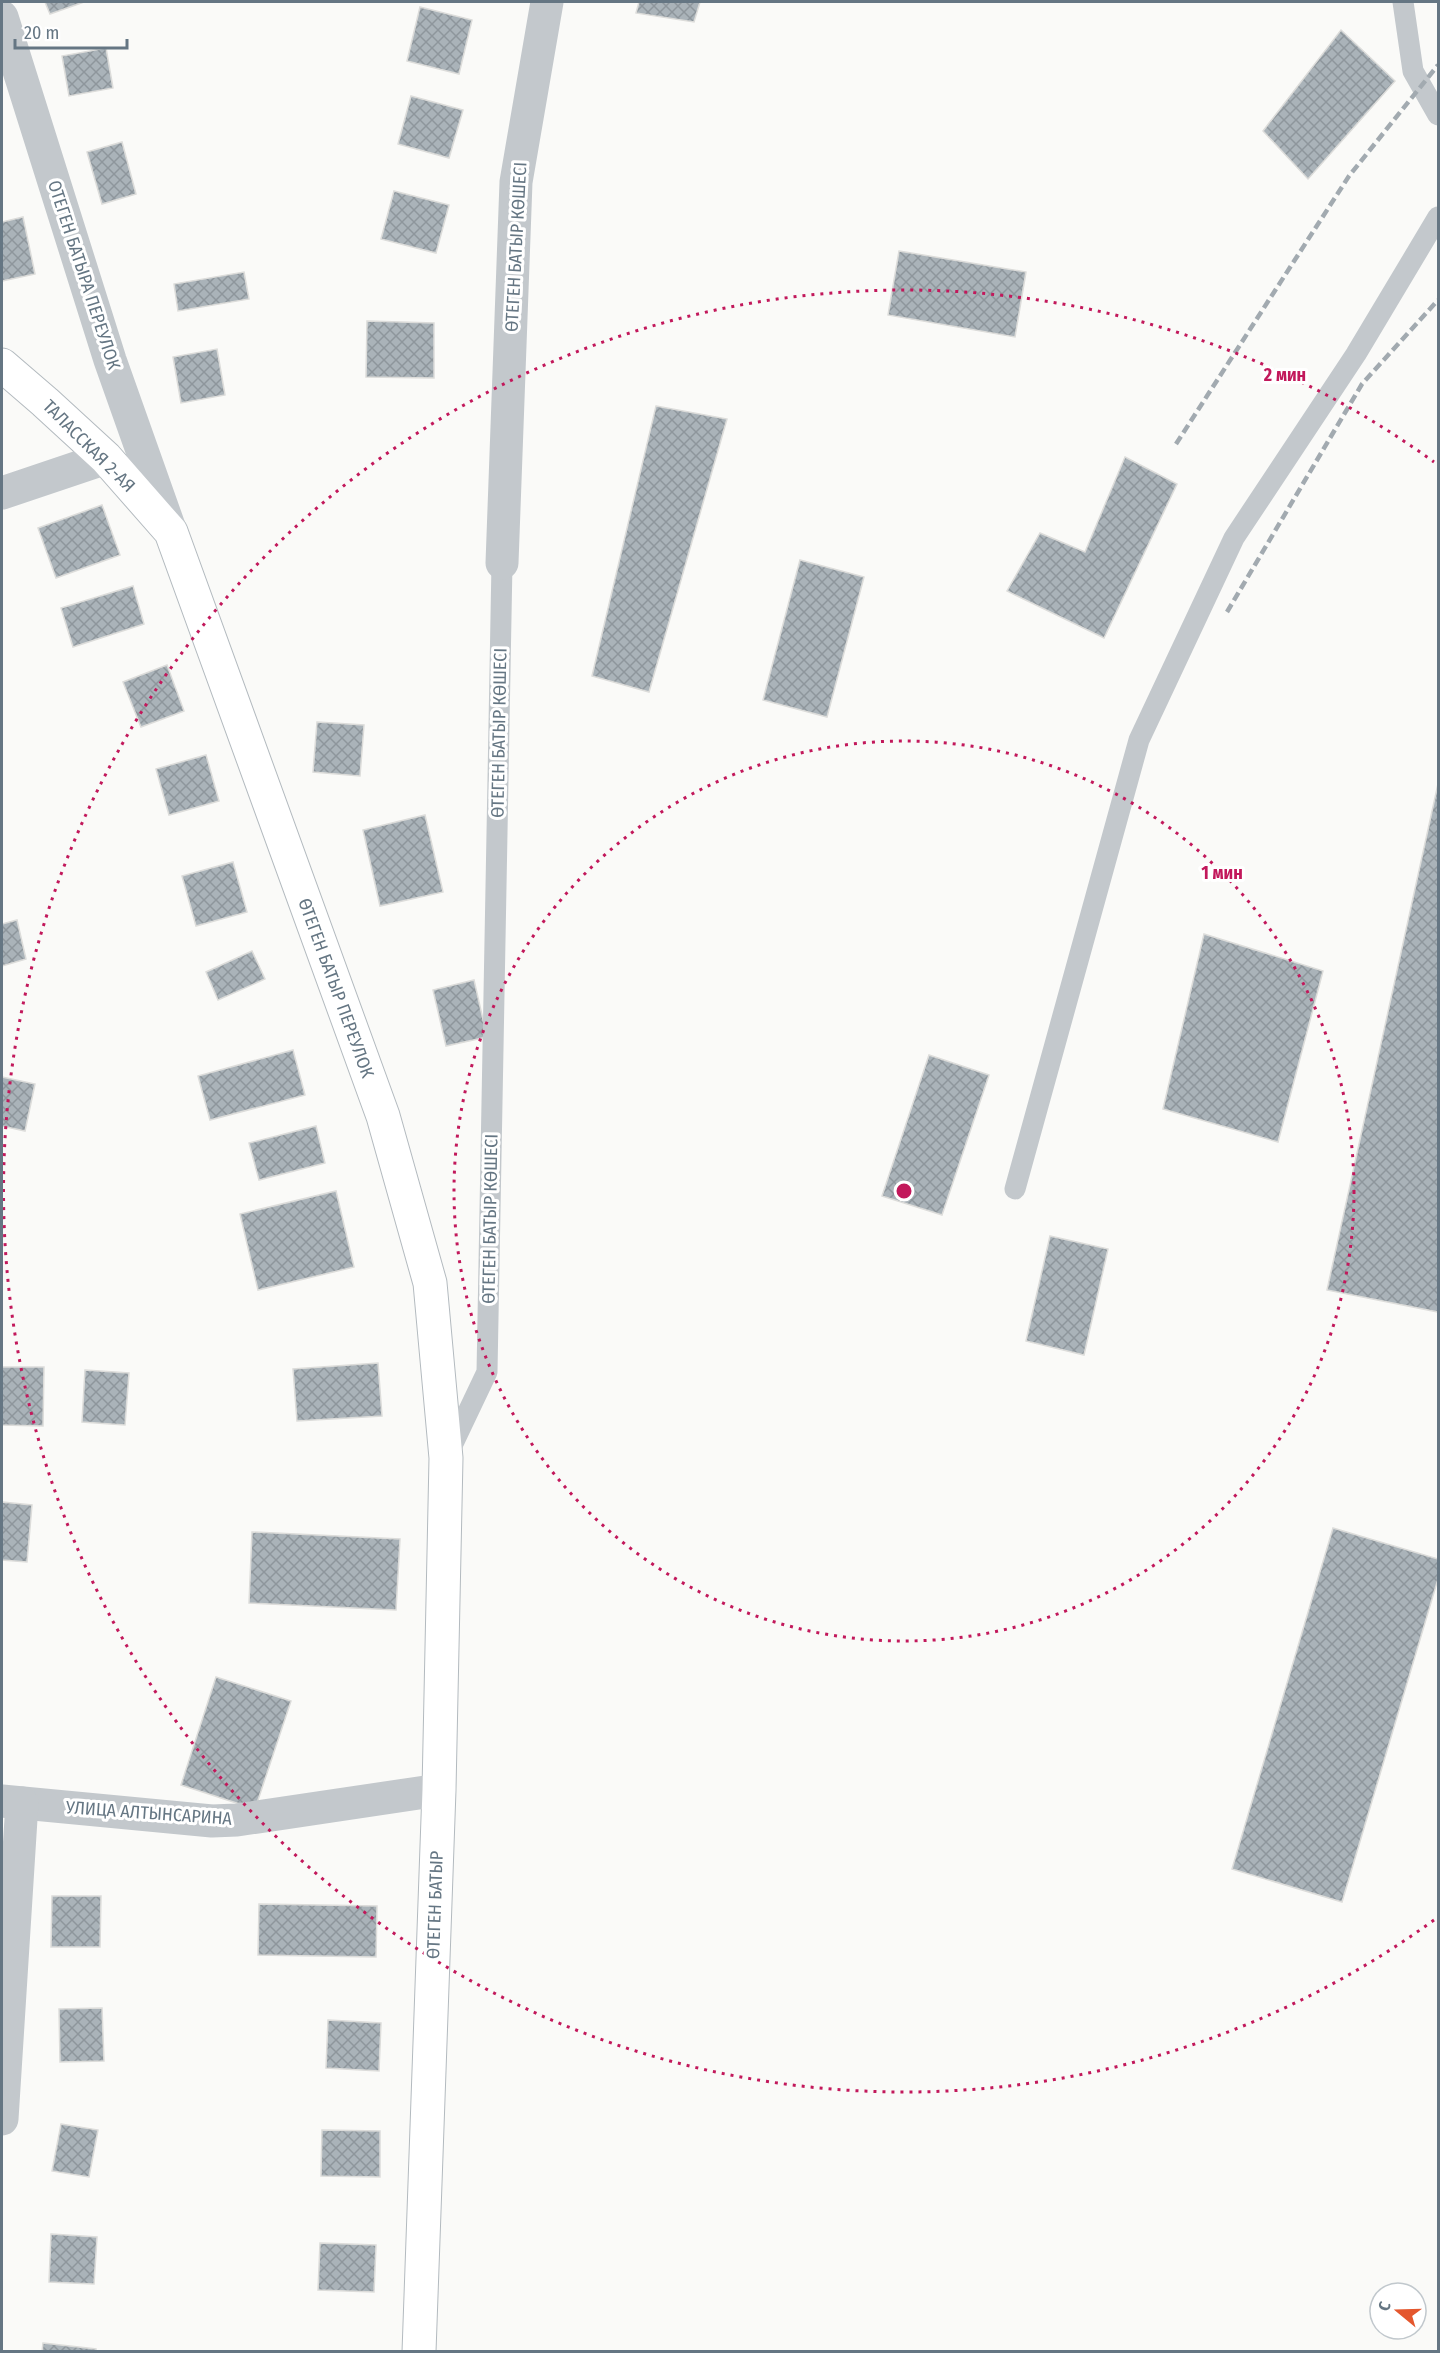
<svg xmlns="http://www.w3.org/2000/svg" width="1440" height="2353" font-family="'Fira Sans Condensed',sans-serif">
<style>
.building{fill:url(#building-cross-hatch);stroke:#dcdcda;stroke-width:1.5}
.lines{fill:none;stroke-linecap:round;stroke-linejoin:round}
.secondary-casing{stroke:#b3babf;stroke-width:35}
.lane{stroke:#c3c8cc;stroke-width:21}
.street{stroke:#c3c8cc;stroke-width:33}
.secondary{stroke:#fff;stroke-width:33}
.rail{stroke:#a2aab0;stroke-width:4.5;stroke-dasharray:9 4.5;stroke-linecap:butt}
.ring{fill:none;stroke:#c2185b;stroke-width:3;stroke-dasharray:3 6}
.labels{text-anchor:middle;stroke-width:6;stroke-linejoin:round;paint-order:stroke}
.street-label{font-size:18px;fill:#657683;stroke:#fff}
.centre{fill:#c2185b;stroke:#fff;stroke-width:3}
.ring-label{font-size:18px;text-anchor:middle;font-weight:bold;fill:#c2185b;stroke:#fff;stroke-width:6;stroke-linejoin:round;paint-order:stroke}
</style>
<defs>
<pattern id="building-cross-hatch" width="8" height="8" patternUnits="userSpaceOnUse" patternTransform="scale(1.5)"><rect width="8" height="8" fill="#aab3b9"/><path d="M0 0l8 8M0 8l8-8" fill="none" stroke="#8e969c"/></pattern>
</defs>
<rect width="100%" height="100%" fill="#fafaf8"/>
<g class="building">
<polygon points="45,2 84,2 50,14"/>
<polygon points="639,2 700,2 694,22 636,13"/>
<polygon points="420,7 472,20 459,74 407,61"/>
<polygon points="1341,30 1395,81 1308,179 1263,131"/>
<polygon points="106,48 113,88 69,96 62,56"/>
<polygon points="411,96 463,110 449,158 398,144"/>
<polygon points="122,142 136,194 102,204 87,152"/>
<polygon points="394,191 449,205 436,253 381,239"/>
<polygon points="23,217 35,274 2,281 2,222"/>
<polygon points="899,251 1026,272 1015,337 888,315"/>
<polygon points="244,272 249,299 178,311 174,284"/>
<polygon points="367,321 434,323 434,378 366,377"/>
<polygon points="217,349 225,395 181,403 173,357"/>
<polygon points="656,406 727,419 649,692 592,676"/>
<polygon points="1125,457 1177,484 1104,638 1007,591 1040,533 1085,552"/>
<polygon points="102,505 120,555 56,578 38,528"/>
<polygon points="800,560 864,577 827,717 763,700"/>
<polygon points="133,586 144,624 73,647 61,608"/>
<polygon points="167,665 184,711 141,727 123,682"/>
<polygon points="317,722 364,725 360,776 313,772"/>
<polygon points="206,755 219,801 169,815 156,769"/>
<polygon points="1438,784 1438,1312 1327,1290"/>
<polygon points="425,815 443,892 380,906 363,830"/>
<polygon points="233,862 247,912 196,926 182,876"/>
<polygon points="17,920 26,959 2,966 2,924"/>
<polygon points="1204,934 1323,971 1278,1142 1163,1109"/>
<polygon points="252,951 265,979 218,1000 206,972"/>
<polygon points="474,980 487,1037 446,1046 433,990"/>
<polygon points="293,1050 305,1095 210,1120 198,1076"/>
<polygon points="929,1055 989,1075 942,1215 882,1196"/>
<polygon points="2,1077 35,1084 25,1131 2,1126"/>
<polygon points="316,1126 325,1163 259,1180 249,1143"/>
<polygon points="336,1191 354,1267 258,1290 240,1214"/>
<polygon points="1050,1236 1108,1249 1084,1355 1026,1341"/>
<polygon points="378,1363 382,1416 297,1421 293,1369"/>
<polygon points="2,1367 44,1367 43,1426 2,1425"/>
<polygon points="85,1370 129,1373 125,1425 82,1422"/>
<polygon points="2,1502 32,1505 27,1562 2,1560"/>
<polygon points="1333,1528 1438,1559 1438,1579 1342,1902 1232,1869"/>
<polygon points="252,1532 400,1539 396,1610 249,1603"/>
<polygon points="216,1677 291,1701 255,1809 181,1785"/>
<polygon points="52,1896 101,1896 100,1947 51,1947"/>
<polygon points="259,1904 377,1906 376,1957 258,1955"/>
<polygon points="102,2008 104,2061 60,2062 59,2009"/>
<polygon points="328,2020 381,2023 379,2071 326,2068"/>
<polygon points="61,2124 98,2130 89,2177 52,2171"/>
<polygon points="322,2130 380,2131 380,2177 321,2176"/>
<polygon points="51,2234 97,2237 94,2284 49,2282"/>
<polygon points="320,2243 376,2245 374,2292 318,2290"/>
<polygon points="43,2343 96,2349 96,2352 42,2352"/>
</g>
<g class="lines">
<g class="secondary-casing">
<polyline id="secondary" points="2,365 45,402 106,458 171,532 383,1116 430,1283 446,1458 439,1790 419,2352"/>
</g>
<g class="lane">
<polyline points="1403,2 1413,71 1438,115"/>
<polyline points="1015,1189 1139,740 1234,538 1356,354 1438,217"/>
<polyline points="448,1454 487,1372 502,563"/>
</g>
<g class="street">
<polyline points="2,17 110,360 171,532"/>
<polyline points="2,493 106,458"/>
<polyline points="502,563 516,182 547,2"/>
<polyline points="2,1801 212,1821 237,1820 439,1790"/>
<polyline points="2,2119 22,1803"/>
</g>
<use href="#secondary" class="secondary"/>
<g class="rail">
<polyline points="1176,444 1349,176 1438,65"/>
<polyline points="1227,612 1362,384 1438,300"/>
</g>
</g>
<g class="ring">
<circle cx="904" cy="1191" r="450"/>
<path d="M1434 1920A901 901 0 1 1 1434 462"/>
</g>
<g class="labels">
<g class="street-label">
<text transform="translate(516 247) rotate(-87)" y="6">ӨТЕГЕН БАТЫР КӨШЕСІ</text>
<text transform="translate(84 275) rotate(72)" y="6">ОТЕГЕН БАТЫРА ПЕРЕУЛОК</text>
<text transform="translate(89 446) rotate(45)" y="6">ТАЛАССКАЯ 2-АЯ</text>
<text transform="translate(499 733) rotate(-89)" y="6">ӨТЕГЕН БАТЫР КӨШЕСІ</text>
<text transform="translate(336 988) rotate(70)" y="6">ӨТЕГЕН БАТЫР ПЕРЕУЛОК</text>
<text transform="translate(490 1219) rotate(-89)" y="6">ӨТЕГЕН БАТЫР КӨШЕСІ</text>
<text transform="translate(149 1813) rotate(4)" y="6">УЛИЦА АЛТЫНСАРИНА</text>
<text transform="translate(435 1905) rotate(-88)" y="6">ӨТЕГЕН БАТЫР</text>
</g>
</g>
<circle cx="904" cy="1191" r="9" class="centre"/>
<g class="ring-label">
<text x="1285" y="381">2 мин</text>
<text x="1222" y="879">1 мин</text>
</g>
<rect width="1440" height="2353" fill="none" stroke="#657683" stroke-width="6"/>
<g transform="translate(1398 2311) rotate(289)"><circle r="28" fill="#ffffff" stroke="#c1c8cd" stroke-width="1.5"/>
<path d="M0-4.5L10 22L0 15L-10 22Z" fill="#e4572e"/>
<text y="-9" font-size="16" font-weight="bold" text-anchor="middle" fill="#657683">С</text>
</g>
<path d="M15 39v9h112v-9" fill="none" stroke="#657683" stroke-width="3"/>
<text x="24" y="39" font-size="18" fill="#657683" stroke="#ffffff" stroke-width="4.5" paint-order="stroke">20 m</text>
</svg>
